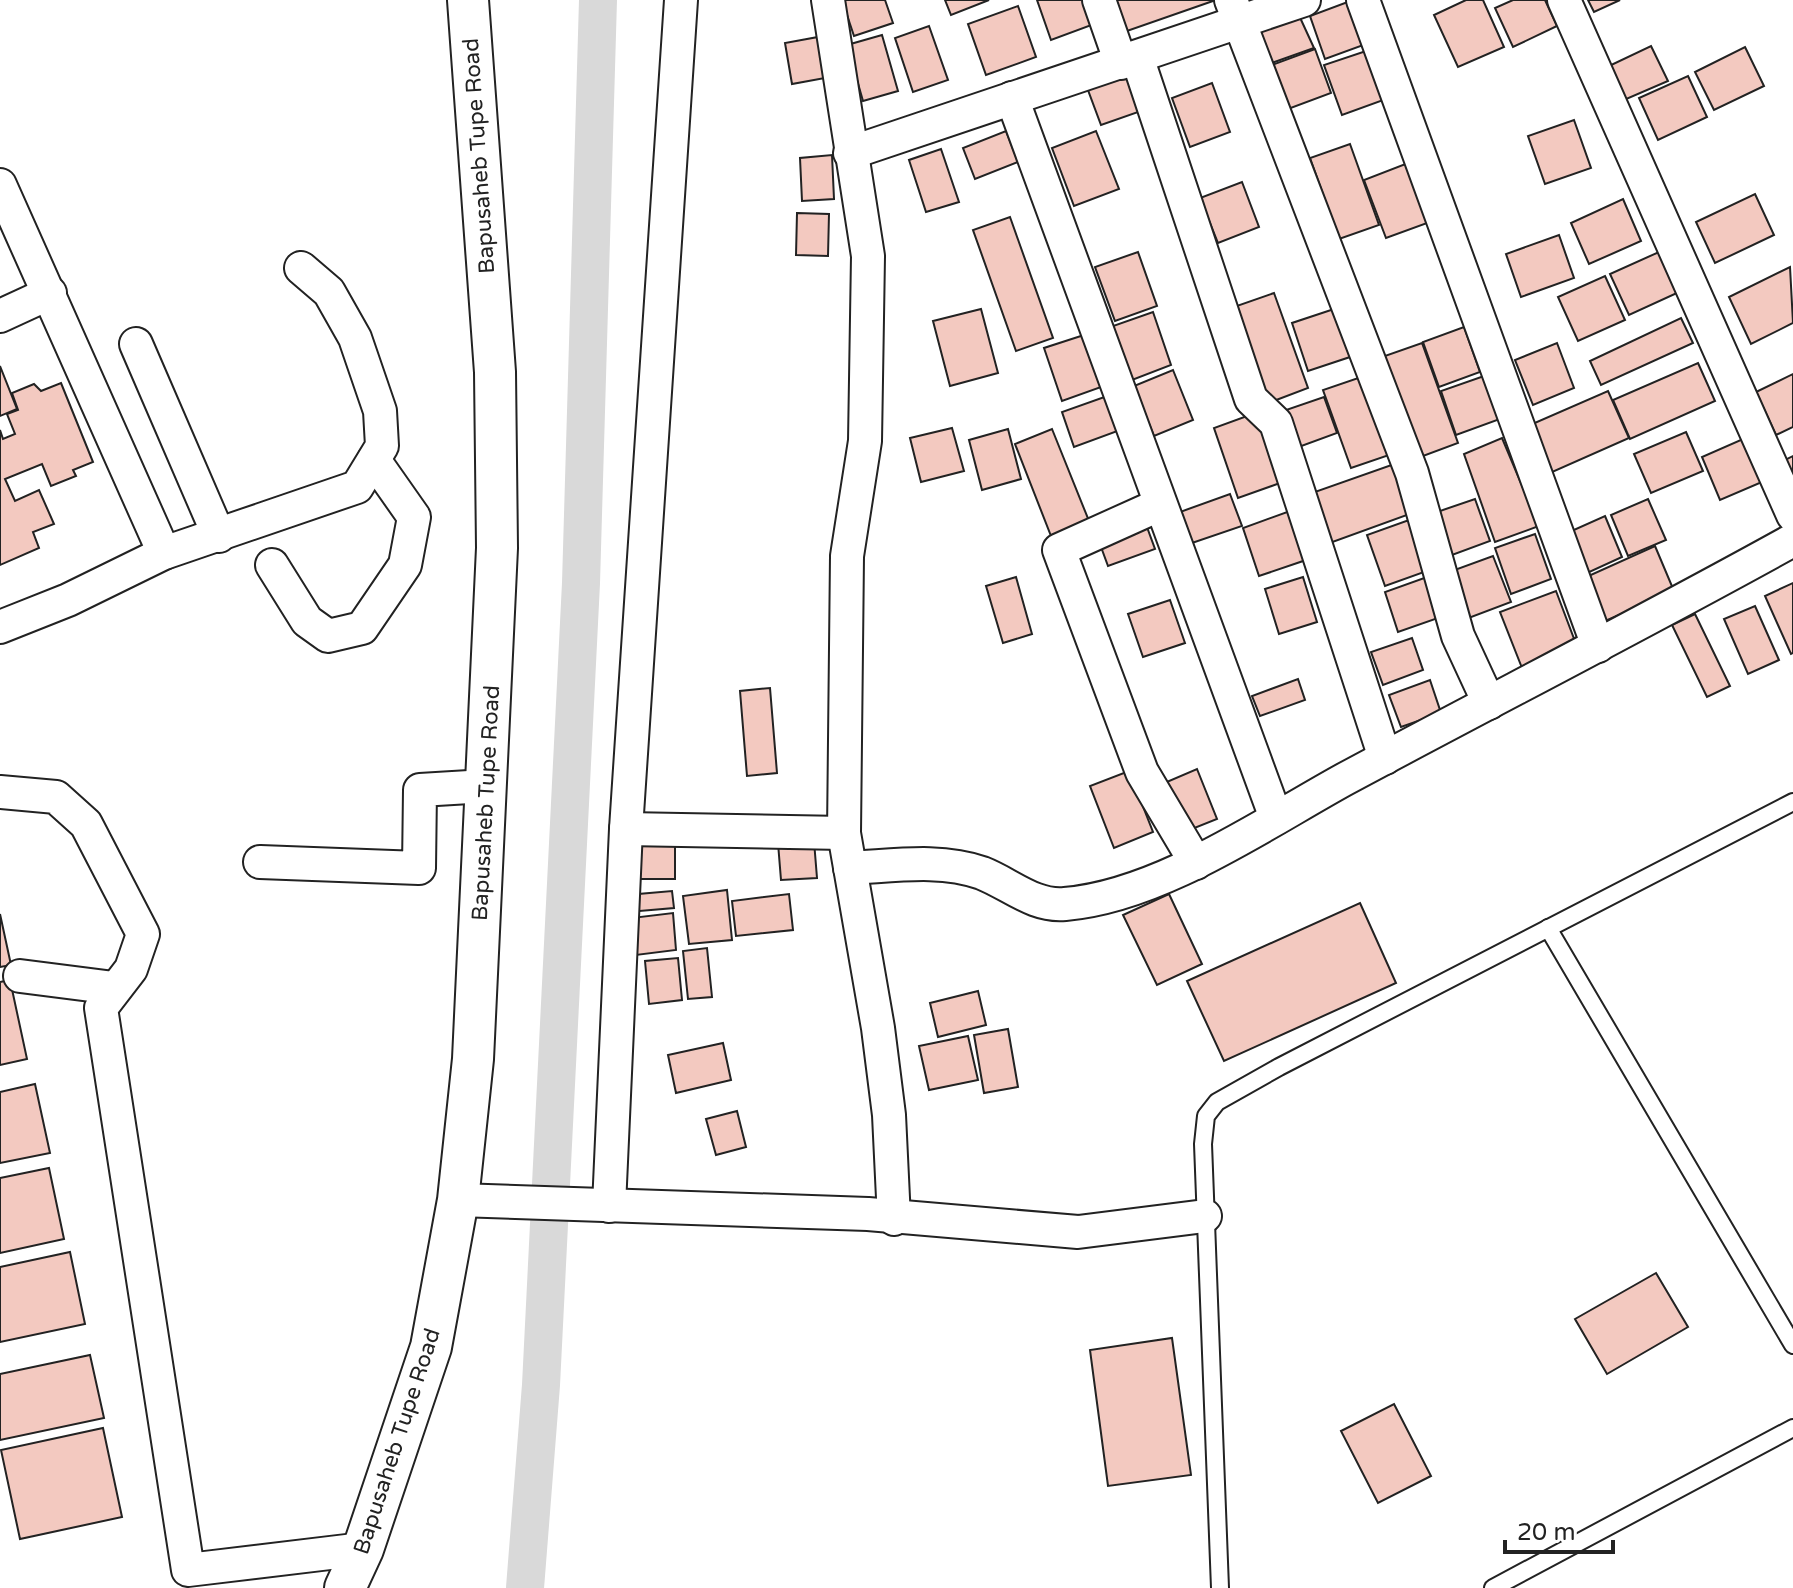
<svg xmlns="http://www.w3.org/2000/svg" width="1793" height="1588" font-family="'Varela Round',sans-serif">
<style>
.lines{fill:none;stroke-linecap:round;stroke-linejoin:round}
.canal{stroke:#d9d9d9;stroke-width:38}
.building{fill:#f3c9c0;stroke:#222;stroke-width:2}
.service-casing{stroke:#222;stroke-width:20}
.minor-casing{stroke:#222;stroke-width:36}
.tertiary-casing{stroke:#222;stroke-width:44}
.service{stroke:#fff;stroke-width:16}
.minor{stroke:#fff;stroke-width:32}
.tertiary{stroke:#fff;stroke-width:40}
.labels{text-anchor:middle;stroke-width:6;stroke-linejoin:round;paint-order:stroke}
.street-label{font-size:22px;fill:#222;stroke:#fff}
</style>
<rect width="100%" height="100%" fill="#fff"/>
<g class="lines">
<polyline class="canal" points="525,1588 541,1385 581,583 598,0"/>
</g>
<g class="building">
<polygon points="842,0 885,0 893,23 854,36"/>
<polygon points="945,0 989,0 951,15"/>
<polygon points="1037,0 1089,0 1097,23 1051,40"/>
<polygon points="1116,0 1213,0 1213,1 1127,31"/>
<polygon points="1353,0 1369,43 1325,59 1310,16"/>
<polygon points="1466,0 1483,0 1504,47 1458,67 1434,15"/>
<polygon points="1513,0 1545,0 1557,26 1513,47 1495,8"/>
<polygon points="1588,0 1620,0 1594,12"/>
<polygon points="1018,6 1036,57 986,75 968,24"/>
<polygon points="1297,11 1314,48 1269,64 1257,26"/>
<polygon points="929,26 948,80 913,92 895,38"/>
<polygon points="882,35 898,91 863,101 847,45"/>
<polygon points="818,37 825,78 792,84 785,43"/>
<polygon points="1651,46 1668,81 1624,100 1609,66"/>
<polygon points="1745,47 1764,86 1714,110 1695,72"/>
<polygon points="1315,49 1331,93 1280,112 1264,68"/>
<polygon points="1372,49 1389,98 1342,115 1324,65"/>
<polygon points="1129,67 1144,110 1101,125 1085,82"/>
<polygon points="1688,76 1707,117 1658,140 1639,98"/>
<polygon points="1212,83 1230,132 1190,147 1172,98"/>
<polygon points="1574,120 1591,168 1545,184 1528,136"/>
<polygon points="1006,131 1018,162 975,179 963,148"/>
<polygon points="1096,131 1119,189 1074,206 1052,148"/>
<polygon points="1350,144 1379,225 1339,239 1310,158"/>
<polygon points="941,149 959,202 926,212 909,160"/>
<polygon points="832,155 834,199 802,201 800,158"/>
<polygon points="1408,163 1430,222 1386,238 1364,180"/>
<polygon points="1242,182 1259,227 1218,243 1200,198"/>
<polygon points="1755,194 1774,235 1715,263 1696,222"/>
<polygon points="1623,199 1641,241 1589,264 1571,223"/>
<polygon points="797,213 829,214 828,256 796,255"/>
<polygon points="1010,217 1053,338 1016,351 973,230"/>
<polygon points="1559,235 1574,278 1521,297 1506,254"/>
<polygon points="1138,252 1157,306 1115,321 1095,267"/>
<polygon points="1659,252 1677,293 1629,315 1610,274"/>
<polygon points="1790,267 1793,323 1751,344 1729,297"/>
<polygon points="1605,276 1625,320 1578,341 1558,297"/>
<polygon points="1274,293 1308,388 1263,405 1228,309"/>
<polygon points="1337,308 1353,356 1308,371 1292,323"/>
<polygon points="981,309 998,373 950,386 933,321"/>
<polygon points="1153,312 1171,365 1132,380 1113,326"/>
<polygon points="1681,318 1693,343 1601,385 1590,361"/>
<polygon points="1464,327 1480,372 1439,387 1423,342"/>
<polygon points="1087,334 1104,386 1062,401 1044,348"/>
<polygon points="1422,343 1458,443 1415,459 1379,358"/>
<polygon points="1557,343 1574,388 1533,405 1515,360"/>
<polygon points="1698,363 1715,401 1630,439 1613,400"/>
<polygon points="0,366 17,409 0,416"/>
<polygon points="1173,370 1193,420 1154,436 1134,386"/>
<polygon points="1370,374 1398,452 1351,468 1323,390"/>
<polygon points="1793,374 1793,427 1776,435 1756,392"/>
<polygon points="1484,376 1500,419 1456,435 1441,391"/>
<polygon points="61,383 93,462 73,470 76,476 51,486 42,464 5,479 15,501 39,490 54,524 33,532 39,548 0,565 0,430 3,439 15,434 7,414 18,410 12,393 34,384 41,391"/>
<polygon points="1608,391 1629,438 1550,473 1530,425"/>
<polygon points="1110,395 1123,429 1074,447 1062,412"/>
<polygon points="1324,397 1337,433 1296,448 1283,411"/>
<polygon points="1258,412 1283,482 1238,498 1214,428"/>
<polygon points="952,428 964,471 921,482 910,438"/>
<polygon points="1008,429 1021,479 982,490 969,440"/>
<polygon points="1052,429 1089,521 1051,536 1015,444"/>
<polygon points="1686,432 1703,471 1651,493 1634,454"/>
<polygon points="1502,438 1539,526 1495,542 1464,454"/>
<polygon points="1743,439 1762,482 1720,500 1702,457"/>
<polygon points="1793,456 1793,483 1783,461"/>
<polygon points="1400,462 1418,511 1327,544 1309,494"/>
<polygon points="1230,494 1242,526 1192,543 1180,512"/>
<polygon points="1475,499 1490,541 1452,555 1437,512"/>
<polygon points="1648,499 1666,540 1628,556 1611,515"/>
<polygon points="1290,511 1306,560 1259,576 1243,528"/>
<polygon points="1605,516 1622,557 1585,574 1567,533"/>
<polygon points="1144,519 1155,549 1108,566 1097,536"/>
<polygon points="1409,520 1427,571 1385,586 1367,535"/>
<polygon points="1535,534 1551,579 1511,594 1495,548"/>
<polygon points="1655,546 1674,591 1603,622 1584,578"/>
<polygon points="1493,556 1511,602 1466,619 1449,572"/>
<polygon points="1016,577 1032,634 1003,643 986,586"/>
<polygon points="1303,577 1317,622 1279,634 1265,589"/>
<polygon points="1427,577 1441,617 1398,632 1385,592"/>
<polygon points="1793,583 1793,653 1791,654 1765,596"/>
<polygon points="1556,591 1579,652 1524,673 1500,612"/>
<polygon points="1170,600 1185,643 1143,657 1128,614"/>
<polygon points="1755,606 1779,660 1748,674 1724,619"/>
<polygon points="1695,614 1730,686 1707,697 1672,625"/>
<polygon points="1412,638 1423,670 1383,685 1371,652"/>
<polygon points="1298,679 1305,700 1260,716 1252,696"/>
<polygon points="1430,680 1441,713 1401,727 1389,695"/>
<polygon points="770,688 777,773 747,776 740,691"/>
<polygon points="1197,769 1217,819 1182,833 1162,784"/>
<polygon points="1129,771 1153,832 1114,848 1090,786"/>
<polygon points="814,841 817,878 781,880 778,843"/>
<rect x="638" y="843" width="37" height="36"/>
<polygon points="727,890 732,940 689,944 683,896"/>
<polygon points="672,891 674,908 628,912 627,895"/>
<polygon points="789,894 793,930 736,936 732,901"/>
<polygon points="1169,894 1202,964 1157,985 1123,915"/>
<polygon points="1360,903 1396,983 1224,1061 1187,981"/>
<polygon points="673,913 676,950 628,956 623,919"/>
<polygon points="0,914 11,965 0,967"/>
<polygon points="707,948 712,997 688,999 683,951"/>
<polygon points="678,958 682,1000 649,1004 645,961"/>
<polygon points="10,980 27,1059 0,1065 0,982"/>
<polygon points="978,991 986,1025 938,1037 930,1003"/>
<polygon points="1008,1029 1018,1087 984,1093 974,1035"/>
<polygon points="968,1036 978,1080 929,1090 919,1046"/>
<polygon points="723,1043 731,1080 676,1093 668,1055"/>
<polygon points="35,1084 50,1153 0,1163 0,1092"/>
<polygon points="737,1111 746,1147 716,1155 706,1119"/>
<polygon points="49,1168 64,1239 0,1253 0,1178"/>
<polygon points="70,1252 85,1324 0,1342 0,1267"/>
<polygon points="1656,1273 1688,1327 1607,1374 1575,1319"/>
<polygon points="1172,1338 1191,1475 1108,1486 1090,1350"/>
<polygon points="90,1355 104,1418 0,1440 0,1374"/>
<polygon points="1394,1404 1431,1476 1378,1503 1341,1431"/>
<polygon points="103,1428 122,1517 20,1539 1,1450"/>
</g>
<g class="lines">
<g class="service-casing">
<g id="service">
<polyline points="1548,928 1793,1345"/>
<polyline points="1220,1588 1203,1144 1206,1116 1217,1102 1279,1067 1793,802"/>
<polyline points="1493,1588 1793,1428"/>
</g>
</g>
<g class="minor-casing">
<g id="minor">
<polyline points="828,0 868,256 865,441 847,556 844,833 878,1028 889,1115 894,1219"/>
<polyline points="1099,0 1121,63"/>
<polyline points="1231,0 1412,473 1458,636 1489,703"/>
<polyline points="1363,0 1598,646"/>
<polyline points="1564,0 1793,515"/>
<polyline points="1137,57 1251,399 1276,423 1385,758"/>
<polyline points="1012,98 1276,818"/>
<polyline points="850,153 1304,0"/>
<polyline points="0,185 164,553"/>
<polyline points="0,316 50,293"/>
<polyline points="136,344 219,536"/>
<polyline points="1159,505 1059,550 1142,772 1196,863"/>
<polyline points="272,565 307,621 328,636 362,628 405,565 414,517 374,460"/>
<polyline points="0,627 68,600 164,553 357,487 382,446 380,411 355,338 329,292 301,268"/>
<polyline points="0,792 56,797 86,824 143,934 131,969 101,1008 188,1570 363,1549"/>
<polyline points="626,829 844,833"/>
<polyline points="260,862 419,868 420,790 486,786"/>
<path d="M850,868c43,-2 90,-10 132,5 28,11 52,34 83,31 95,-8 198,-80 280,-125 149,-80 300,-157 448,-239"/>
<polyline points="20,976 114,988"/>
<polyline points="458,1200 868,1214 1078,1232 1205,1216"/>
<polyline points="609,1206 626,829 681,0"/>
</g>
</g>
<g class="tertiary-casing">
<polyline id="tertiary" points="345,1588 363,1549 431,1347 458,1200 473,1059 497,548 495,372 468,0"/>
</g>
<use href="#service" class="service"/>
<use href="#minor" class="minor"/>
<use href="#tertiary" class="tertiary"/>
</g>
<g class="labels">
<g class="street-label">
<text transform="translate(478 156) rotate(-94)" y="8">Bapusaheb Tupe Road</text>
<text transform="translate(485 803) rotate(-87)" y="8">Bapusaheb Tupe Road</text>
<text transform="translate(396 1441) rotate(-72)" y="8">Bapusaheb Tupe Road</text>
</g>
</g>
<path d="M1505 1540v12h108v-12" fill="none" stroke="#222222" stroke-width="4"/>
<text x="1517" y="1540" font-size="24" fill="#222222" stroke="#ffffff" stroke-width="6" paint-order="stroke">20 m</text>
</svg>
